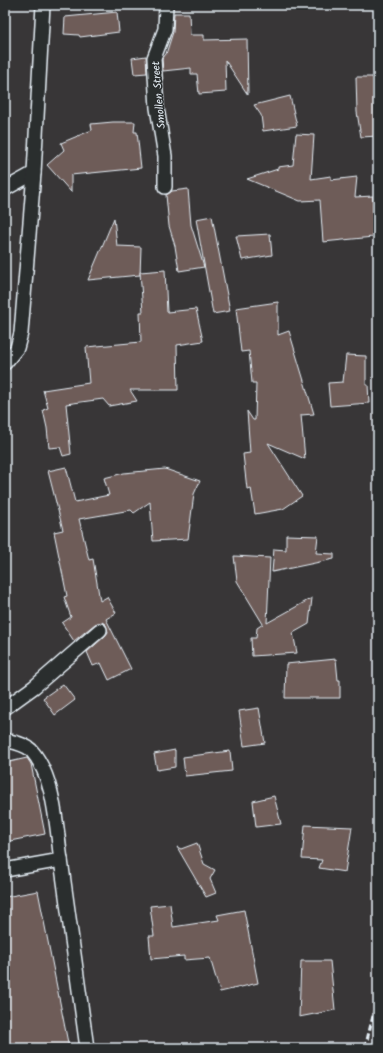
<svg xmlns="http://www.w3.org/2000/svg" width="383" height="1053" font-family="Kalam,sans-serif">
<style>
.building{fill:#6e5b59;stroke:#e8f1f8}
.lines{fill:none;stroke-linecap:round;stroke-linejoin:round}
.lane-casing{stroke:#e8f1f8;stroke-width:16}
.lane{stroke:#2a2d2e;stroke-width:13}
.rail{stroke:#e8f1f8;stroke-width:3;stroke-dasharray:6 3;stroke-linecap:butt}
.labels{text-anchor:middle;stroke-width:3;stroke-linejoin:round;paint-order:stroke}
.street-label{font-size:11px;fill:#e8f1f8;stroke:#2a2d2e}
</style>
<rect width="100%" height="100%" fill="#383637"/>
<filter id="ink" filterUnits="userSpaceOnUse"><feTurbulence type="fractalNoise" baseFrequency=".025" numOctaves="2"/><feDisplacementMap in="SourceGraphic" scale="8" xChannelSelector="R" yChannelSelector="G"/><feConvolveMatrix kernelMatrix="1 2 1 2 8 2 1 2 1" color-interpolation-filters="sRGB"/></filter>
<g filter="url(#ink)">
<g class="building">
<polygon points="117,12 119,32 80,37 79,35 64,34 65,17"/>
<polygon points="174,13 189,13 190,35 204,35 204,40 247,39 248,95 225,60 226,92 199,94 197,74 191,74 191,68 163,71 162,59 166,54 173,32"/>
<polygon points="146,56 147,73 134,74 132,58"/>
<polygon points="356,77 375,77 378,136 361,137 357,112"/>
<polygon points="290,96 297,126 263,131 261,115 254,105"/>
<polygon points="113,122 135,122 134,132 137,132 141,168 71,175 71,192 47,165 64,150 61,143 92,130 91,124"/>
<polygon points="296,134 314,135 311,179 331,176 331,180 357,177 355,197 373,196 373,237 323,242 320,200 300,201 247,179 278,169 278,167 293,165"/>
<polygon points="188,189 191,225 204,267 179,271 175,246 169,226 166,195 172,191"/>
<polygon points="212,216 230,311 213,314 196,219"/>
<polygon points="114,218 117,246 141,247 140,275 88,280"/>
<polygon points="270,234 272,255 242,260 236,236"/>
<polygon points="165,270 167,312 196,309 203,341 177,345 178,390 130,390 137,401 109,406 103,399 66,404 71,454 63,456 60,447 49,448 47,428 43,410 48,408 43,390 89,383 86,347 141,342 140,312 143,312 140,272"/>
<polygon points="278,302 278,335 289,331 314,414 301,415 305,459 268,443 302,496 283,509 255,514 251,488 247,489 243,454 250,453 247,411 253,420 255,420 256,383 252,383 249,351 241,352 236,308"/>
<polygon points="346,355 366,356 366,385 368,385 369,403 330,406 328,383 343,382"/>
<polygon points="66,467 75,502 109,495 104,478 124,473 165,469 200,481 194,494 188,539 153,541 150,502 134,513 131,510 79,519 89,560 93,559 100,601 107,597 116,613 106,619 131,669 109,680 101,663 93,666 87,652 105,636 108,632 106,625 102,622 95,624 74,641 62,623 71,617 64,597 67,596 54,532 63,530 48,471"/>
<polygon points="286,535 318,536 316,553 334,554 334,559 272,572 274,549 286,550"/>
<polygon points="234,556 270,558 267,623 312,598 309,624 293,633 297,653 252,656 251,638 256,638 257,628 263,624 237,581"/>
<polygon points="336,659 338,680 340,680 340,698 285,698 286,664"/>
<polygon points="63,684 75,700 55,715 43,698"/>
<polygon points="259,708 265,743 244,746 239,711"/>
<polygon points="175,750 175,767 157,770 154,754"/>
<polygon points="230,751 232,771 185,776 183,757"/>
<polygon points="27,758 31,764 45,834 5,842 5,763"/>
<polygon points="274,796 281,824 256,827 253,801"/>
<polygon points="305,825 352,827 345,872 319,868 322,860 302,859"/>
<polygon points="197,843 204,864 215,870 210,879 216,893 206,897 177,847 181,849"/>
<polygon points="38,891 69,1048 5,1048 5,897"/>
<polygon points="170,904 173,927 219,920 217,915 244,910 258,983 220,992 210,958 184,960 184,956 151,959 149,936 154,936 150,906"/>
<polygon points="301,961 330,961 335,1010 299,1017"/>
</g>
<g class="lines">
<g class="lane-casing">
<g id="lane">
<polyline points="165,187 165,156 157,108 154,58 165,29 166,5"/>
<polyline points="5,189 34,173"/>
<polyline points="5,363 17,348 21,333 34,173 43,5"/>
<polyline points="5,708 34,687 100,630"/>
<path d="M5,740c8,2 20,4 26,10 24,27 25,76 30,110"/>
<polyline points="5,870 61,860 87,1048"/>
</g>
</g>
<use href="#lane" class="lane"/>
<polyline class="rail" points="365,1048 378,996"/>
</g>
</g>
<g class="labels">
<g class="street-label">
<text transform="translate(158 95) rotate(-95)" y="4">Smollen Street</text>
</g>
</g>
<rect width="383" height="1053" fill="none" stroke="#2a2d2e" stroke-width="20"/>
<rect x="10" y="10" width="363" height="1033" fill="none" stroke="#e8f1f8" stroke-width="1.5" filter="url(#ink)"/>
</svg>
